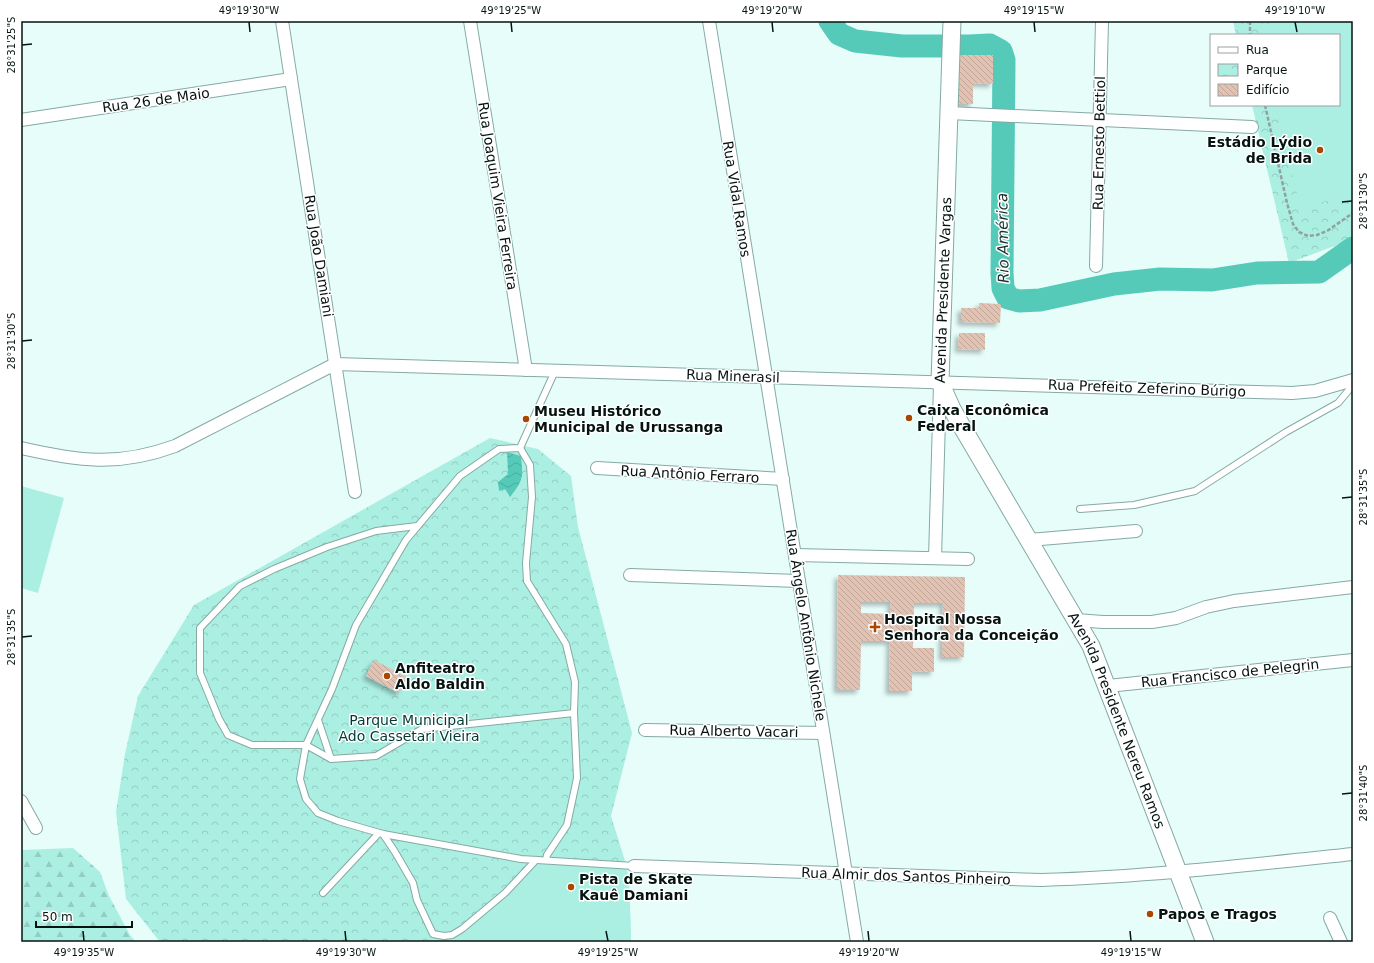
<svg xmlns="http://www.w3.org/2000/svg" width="1374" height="963" font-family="'DejaVu Sans',sans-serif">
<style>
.forest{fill:url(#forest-firs)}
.park{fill:url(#park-crowns)}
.pitch{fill:#abefe3}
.water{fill:url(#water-waves)}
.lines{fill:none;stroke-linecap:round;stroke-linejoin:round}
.river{stroke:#56cab9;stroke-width:23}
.building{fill:url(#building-back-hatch);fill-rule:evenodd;filter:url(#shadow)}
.lane-casing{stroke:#85aaa3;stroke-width:8}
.street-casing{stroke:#85aaa3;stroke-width:14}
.secondary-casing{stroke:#85aaa3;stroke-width:19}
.path{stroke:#8fa29f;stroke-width:2.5;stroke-dasharray:4 2;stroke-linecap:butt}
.lane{stroke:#fff;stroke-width:6}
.street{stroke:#fff;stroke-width:12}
.secondary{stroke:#fff;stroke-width:17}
.ticks{fill:none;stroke:#061411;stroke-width:1.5}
.poi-dot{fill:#a84700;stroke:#fff;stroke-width:1.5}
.labels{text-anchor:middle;stroke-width:3;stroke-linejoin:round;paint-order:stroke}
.street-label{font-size:14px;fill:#061411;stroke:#fff}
.poi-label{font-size:14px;font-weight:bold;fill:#061411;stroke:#fff;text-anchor:start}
.park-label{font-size:14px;fill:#013a33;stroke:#fff}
.water-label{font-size:15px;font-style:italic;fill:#1a2f2b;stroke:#fff}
.neatline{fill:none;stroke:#061411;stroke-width:1.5}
.ticks-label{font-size:10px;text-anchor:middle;fill:#061411}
</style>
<defs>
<pattern id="forest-firs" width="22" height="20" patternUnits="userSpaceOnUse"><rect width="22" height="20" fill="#abefe3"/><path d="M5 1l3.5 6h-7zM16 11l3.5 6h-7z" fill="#92ccc2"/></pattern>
<pattern id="park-crowns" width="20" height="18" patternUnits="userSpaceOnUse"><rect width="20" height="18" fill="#abefe3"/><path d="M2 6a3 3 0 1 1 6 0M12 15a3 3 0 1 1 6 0" fill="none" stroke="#92ccc2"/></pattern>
<pattern id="water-waves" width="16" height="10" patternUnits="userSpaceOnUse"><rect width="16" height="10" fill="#56cab9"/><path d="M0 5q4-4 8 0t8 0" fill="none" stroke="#49ad9e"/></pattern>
<pattern id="building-back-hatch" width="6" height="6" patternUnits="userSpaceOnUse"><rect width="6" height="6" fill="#e1c2b3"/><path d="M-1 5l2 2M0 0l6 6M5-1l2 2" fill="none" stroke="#c0a699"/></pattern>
<filter id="shadow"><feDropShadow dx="-3.5" dy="3.5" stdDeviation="2" flood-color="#0004"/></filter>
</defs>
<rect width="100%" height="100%" fill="#e6fdf9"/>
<polygon class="forest" points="73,848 100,872 109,896 130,935 136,942 21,942 21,850"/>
<g class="park">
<polygon points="1233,21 1353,21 1353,239 1289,263 1252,105 1339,105 1339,35 1236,35"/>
<polygon points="490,438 538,449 571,476 578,527 632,733 611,816 625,861 629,879 631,942 160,942 126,899 116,812 125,754 138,696 194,605"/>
</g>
<g class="pitch">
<polygon points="1288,21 1353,21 1353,195 1300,207 1276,105 1339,105 1339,35 1260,35 1258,28"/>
<polygon points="21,486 64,498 38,593 21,588"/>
<polygon points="538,864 627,869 630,904 631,942 461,942 460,936"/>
</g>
<path class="water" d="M507,452l14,4c2,22 3,23 -11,41l-5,-8 -6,2 -1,-9 10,-8z"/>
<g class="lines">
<polyline class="river" points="830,21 839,34 855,41 902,46 969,46 990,45 1001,51 1004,60 1002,273 1003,288 1008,298 1019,301 1040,300 1114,284 1160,279 1212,280 1257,273 1319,272 1353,248"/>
</g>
<g class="building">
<polygon points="959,55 993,55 993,84 973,83 973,104 958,104"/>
<polygon points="979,303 1001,304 1000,323 961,322 961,308 979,308"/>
<polygon points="959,333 985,333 985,350 958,349"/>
<path d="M838,575l127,2 -1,80h-22l1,-54h-29l-1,45h21v24l-22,-1v20h-23l1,-50h-29l-1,49h-23zM861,602h30l-1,12 -29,-1z"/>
<polygon points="374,660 407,677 399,693 366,676"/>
</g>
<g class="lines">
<g class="lane-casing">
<g id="lane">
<polyline points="555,371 520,448 499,449 460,476 406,540 356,625 332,689 306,745 300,779 306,799 318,813 338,821 383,834 521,859 634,866"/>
<polyline points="520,448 530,465 532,497 526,563 527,581 566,644 575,682 574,713 577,778 567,825 547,855 546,860"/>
<polyline points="1080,509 1134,505 1195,491 1286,432 1338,403 1353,385"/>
<polyline points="417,526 376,531 327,547 274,569 240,586 200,628 200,673 219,719 228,735 252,745 306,745 331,759 376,756 422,729 574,713"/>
<polyline points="318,720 331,759"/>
<polyline points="383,834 395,852 413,883 417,900 433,934 444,936 452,935 462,929 505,893 536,860"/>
<polyline points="323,893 379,833"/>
</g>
</g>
<g class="street-casing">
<g id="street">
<polyline points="282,21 355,492"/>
<polyline points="470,21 526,370"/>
<polyline points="709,21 857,942"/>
<polyline points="949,113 1252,127"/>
<polyline points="21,120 291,79"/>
<polyline points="1096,266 1102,21"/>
<path d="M21,448c57,13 97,19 154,-2l160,-82 957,29 23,-2 38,-11"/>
<polyline points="597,468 783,479"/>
<polyline points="1029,540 1136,531"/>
<polyline points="795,555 968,559"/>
<polyline points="935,558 940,385"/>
<polyline points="630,575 799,581"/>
<polyline points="1076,620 1103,622 1152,622 1176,618 1206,607 1234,601 1353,587"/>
<polyline points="1108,686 1353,660"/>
<polyline points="645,730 823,733"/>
<polyline points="21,801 36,828"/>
<path d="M634,866l407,14c104,-3 208,-15 312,-26"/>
<polyline points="1330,918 1341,942"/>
</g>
</g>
<g class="secondary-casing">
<g id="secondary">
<path id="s1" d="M952,21l-12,361 12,27 9,16 130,221 114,296"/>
</g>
</g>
<g class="path">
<polyline points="1250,21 1250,35"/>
<polyline points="1265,105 1287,203 1293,224 1299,232 1308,236 1317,235 1327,231 1353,213"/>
</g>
<use href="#lane" class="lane"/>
<use href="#street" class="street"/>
<use href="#secondary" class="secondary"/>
</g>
<path class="ticks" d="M249,22l1,10M511,22l1,10M772,22l1,10M1034,22l1,10M1295,22l2,10M22,45l10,-1M1342,202l10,-1M22,341l10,-1M1342,498l10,-1M22,637l10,-1M1342,794l10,-1M83,931l1,10M345,931l1,10M606,931l2,10M868,931l1,10M1130,931l1,10"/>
<g class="poi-dot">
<circle cx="1320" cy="150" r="4"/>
<circle cx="909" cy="418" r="4"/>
<circle cx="526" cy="419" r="4"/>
<path d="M873 621h4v4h4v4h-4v4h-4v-4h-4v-4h4z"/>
<circle cx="387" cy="676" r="4"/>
<circle cx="571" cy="887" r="4"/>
<circle cx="1150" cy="914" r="4"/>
</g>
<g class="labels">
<g class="street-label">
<text transform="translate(156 100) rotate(-8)" y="5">Rua 26 de Maio</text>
<text transform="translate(1099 143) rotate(-89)" y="5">Rua Ernesto Bettiol</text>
<text transform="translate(498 196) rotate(81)" y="5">Rua Joaquim Vieira Ferreira</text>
<text transform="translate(737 199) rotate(81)" y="5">Rua Vidal Ramos</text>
<text transform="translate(319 256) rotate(81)" y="5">Rua João Damiani</text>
<text transform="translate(943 290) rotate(-88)" y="5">Avenida Presidente Vargas</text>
<text transform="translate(733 376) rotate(2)" y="5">Rua Minerasil</text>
<text transform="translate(1147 388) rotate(2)" y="5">Rua Prefeito Zeferino Búrigo</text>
<text transform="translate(690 474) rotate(3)" y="5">Rua Antônio Ferraro</text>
<text transform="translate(806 625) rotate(81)" y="5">Rua Ângelo Antônio Nichele</text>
<text transform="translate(1230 673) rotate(-6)" y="5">Rua Francisco de Pelegrin</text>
<text dy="5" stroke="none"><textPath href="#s1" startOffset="744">Avenida Presidente Nereu Ramos</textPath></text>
<text transform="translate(734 731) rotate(1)" y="5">Rua Alberto Vacari</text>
<text transform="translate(906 876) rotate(2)" y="5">Rua Almir dos Santos Pinheiro</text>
</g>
<g class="poi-label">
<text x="1312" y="147" text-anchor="end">Estádio Lýdio<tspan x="1312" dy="16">de Brida</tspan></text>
<text x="917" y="415">Caixa Econômica<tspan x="917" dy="16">Federal</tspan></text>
<text x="534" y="416">Museu Histórico<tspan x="534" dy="16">Municipal de Urussanga</tspan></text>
<text x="884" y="624">Hospital Nossa<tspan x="884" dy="16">Senhora da Conceição</tspan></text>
<text x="395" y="673">Anfiteatro<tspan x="395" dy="16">Aldo Baldin</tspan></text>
<text x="579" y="884">Pista de Skate<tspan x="579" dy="16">Kauê Damiani</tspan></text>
<text x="1158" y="919">Papos e Tragos</text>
</g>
<g class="park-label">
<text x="409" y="725">Parque Municipal<tspan x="409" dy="16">Ado Cassetari Vieira</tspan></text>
</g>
<g class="water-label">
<text transform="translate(1003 238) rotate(-91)" y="5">Rio América</text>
</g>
</g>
<rect width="1374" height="963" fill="none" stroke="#ffffff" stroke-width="44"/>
<rect x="1210" y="34" width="130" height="72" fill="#ffffff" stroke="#9ba1a0"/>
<rect x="1218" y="47" width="20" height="6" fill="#ffffff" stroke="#9ba1a0"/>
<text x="1246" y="54" font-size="12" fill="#061411">Rua</text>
<rect x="1218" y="64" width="20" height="12" fill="url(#park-crowns)" stroke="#9ba1a0"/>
<text x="1246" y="74" font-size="12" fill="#061411">Parque</text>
<rect x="1218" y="84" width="20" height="12" fill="url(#building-back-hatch)" stroke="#9ba1a0"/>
<text x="1246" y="94" font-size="12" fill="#061411">Edifício</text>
<path d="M36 921v6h96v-6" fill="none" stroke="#061411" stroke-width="2"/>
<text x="42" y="921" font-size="12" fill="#061411" stroke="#ffffff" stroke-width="3" paint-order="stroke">50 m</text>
<rect x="22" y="22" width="1330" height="919" class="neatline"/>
<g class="ticks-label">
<text x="249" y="14">49°19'30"W</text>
<text x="511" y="14">49°19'25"W</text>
<text x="772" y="14">49°19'20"W</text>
<text x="1034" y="14">49°19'15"W</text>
<text x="1295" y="14">49°19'10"W</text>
<text transform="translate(11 45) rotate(-90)" y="4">28°31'25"S</text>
<text transform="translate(1363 201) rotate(-90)" y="4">28°31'30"S</text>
<text transform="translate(11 341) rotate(-90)" y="4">28°31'30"S</text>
<text transform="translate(1363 497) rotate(-90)" y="4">28°31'35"S</text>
<text transform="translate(11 637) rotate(-90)" y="4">28°31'35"S</text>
<text transform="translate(1363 793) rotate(-90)" y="4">28°31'40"S</text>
<text x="84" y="956">49°19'35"W</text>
<text x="346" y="956">49°19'30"W</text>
<text x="608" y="956">49°19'25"W</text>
<text x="869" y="956">49°19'20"W</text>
<text x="1131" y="956">49°19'15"W</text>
</g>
</svg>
